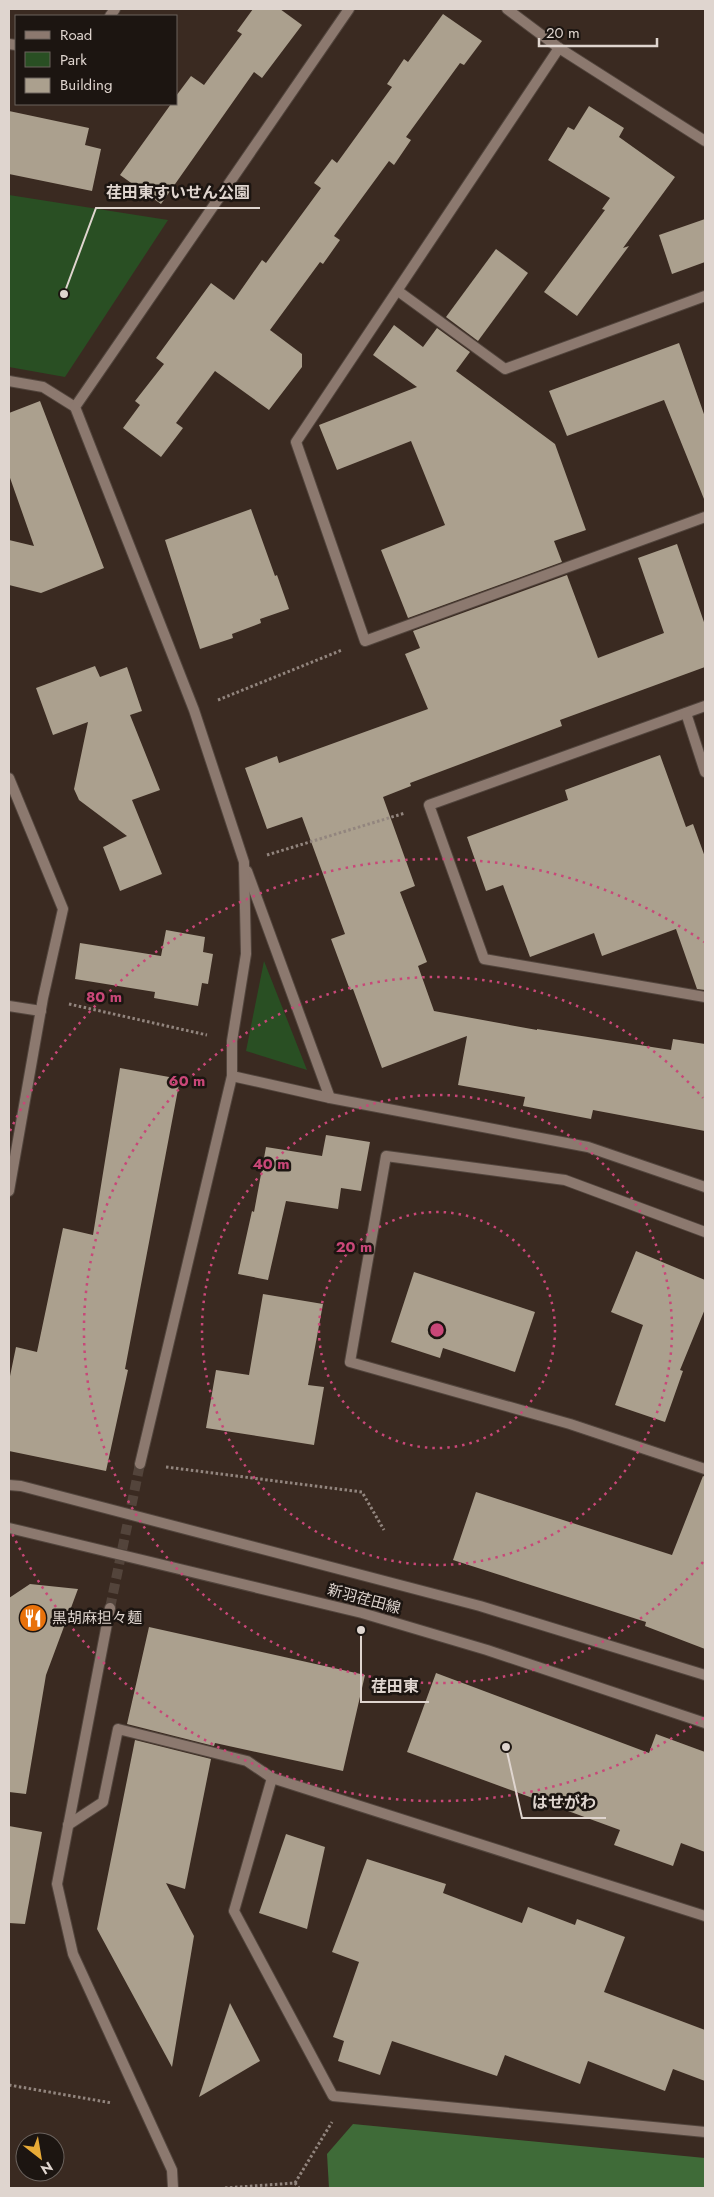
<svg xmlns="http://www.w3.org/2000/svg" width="714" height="2197" font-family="Jost,'Noto Sans JP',sans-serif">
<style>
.green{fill:#294f23}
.forest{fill:#3f6b38}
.building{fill:#aba08e}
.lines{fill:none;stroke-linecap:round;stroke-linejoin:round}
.pedestrian-tunnel{stroke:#53443b;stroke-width:10;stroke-dasharray:10 5;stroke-linecap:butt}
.pedestrian-casing{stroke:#52453d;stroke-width:12}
.minor-casing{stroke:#52453d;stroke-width:12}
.tertiary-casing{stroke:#52453d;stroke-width:12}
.path{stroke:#92857e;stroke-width:3;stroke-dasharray:2.5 2.5;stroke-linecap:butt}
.pedestrian{stroke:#8c796f;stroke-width:10}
.minor{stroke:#8c796f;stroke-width:10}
.tertiary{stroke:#8c796f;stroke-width:10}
.ring{fill:none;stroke:#c94778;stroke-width:2.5;stroke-dasharray:2.5 5}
.labels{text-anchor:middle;stroke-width:5;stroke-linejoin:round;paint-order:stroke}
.street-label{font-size:15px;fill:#dfd5cf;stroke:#1c1511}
.poi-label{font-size:15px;fill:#dfd5cf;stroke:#1c1511;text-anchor:start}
.centre{fill:#c94778;stroke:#1c1511;stroke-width:2.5}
.ring-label{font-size:15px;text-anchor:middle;font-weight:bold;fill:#c94778;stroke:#1c1511;stroke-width:5;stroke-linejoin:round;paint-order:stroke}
.leader{fill:none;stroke:#dfd5cf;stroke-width:2}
.callout-dot{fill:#dfd5cf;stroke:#1c1511;stroke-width:2}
.callout-label{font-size:16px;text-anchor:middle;font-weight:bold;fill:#dfd5cf;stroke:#1c1511;stroke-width:5;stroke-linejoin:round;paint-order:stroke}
</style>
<rect width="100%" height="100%" fill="#3a2a21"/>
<g class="green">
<polygon points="9,195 168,220 65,377 9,367"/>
<polygon points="264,961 307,1070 246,1051"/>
</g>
<polygon class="forest" points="353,2124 705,2158 705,2188 329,2188 327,2154"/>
<g class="building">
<polygon points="253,9 280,9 302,25 262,78 254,72 161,204 120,175 171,104 176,104 176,96 191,76 204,85 242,34 237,31"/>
<polygon points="443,14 482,41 464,65 460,63 406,137 411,140 394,165 389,161 334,236 340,240 323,264 320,262 270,330 302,354 302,367 269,410 215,371 176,423 183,428 161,457 123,428 140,405 135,401 164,364 156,358 211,283 234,300 262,260 266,263 321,188 314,183 332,159 337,163 392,87 387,84 404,59 408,62"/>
<polygon points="589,106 624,128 619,137 675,177 623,248 629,246 577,316 544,292 605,210 602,209 610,198 548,160 568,127 574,130"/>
<polygon points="9,111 89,128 85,145 101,149 92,191 9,174"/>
<polygon points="705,219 705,262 672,274 659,235"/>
<polygon points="496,249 528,273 478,341 446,317"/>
<polygon points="394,325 423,347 437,328 470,352 456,371 555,444 586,530 554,541 562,562 408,618 381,550 445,525 411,441 337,470 319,425 417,387 373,355"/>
<polygon points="679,343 705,417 704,499 664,400 567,436 549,391"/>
<polygon points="40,401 104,568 41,593 9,585 9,540 34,546 9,475 9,413"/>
<polygon points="251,509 275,576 277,575 289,609 260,619 261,623 232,634 233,638 200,649 165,540"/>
<polygon points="677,544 705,625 705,667 560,720 562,726 410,783 411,786 383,797 415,886 400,892 427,962 418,966 434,1011 537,1030 537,1029 671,1050 673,1039 705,1044 705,1131 593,1110 591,1119 523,1106 525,1097 458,1085 467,1036 382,1068 353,989 350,990 331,939 345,934 302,817 267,829 245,768 277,756 279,763 428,709 405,654 420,648 413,631 567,575 598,658 664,633 638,558"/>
<polygon points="95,666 100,677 127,667 142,711 130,715 160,790 132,800 162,874 120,891 103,847 127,836 79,800 74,789 88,722 53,735 36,688"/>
<polygon points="660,755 686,827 693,824 705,857 705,990 697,989 676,929 602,956 594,933 530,957 503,885 486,891 467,837 568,800 565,790"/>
<polygon points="166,930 205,937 203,952 213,954 208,984 202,983 198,1006 154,998 155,992 75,979 80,943 161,956"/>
<polygon points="120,1068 180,1079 125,1369 128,1370 106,1471 9,1451 9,1381 16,1347 37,1352 63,1228 93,1235"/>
<polygon points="326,1135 370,1142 361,1191 341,1188 338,1209 286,1201 268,1280 238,1274 252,1211 254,1212 266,1147 322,1156"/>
<polygon points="636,1251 705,1280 705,1309 680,1370 683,1371 665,1422 615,1405 643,1325 611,1312"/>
<polygon points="414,1272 535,1312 515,1372 443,1348 440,1358 391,1342"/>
<polygon points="263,1294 323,1304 308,1385 324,1387 314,1445 206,1428 216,1370 249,1375"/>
<polygon points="703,1476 705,1477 705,1649 645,1626 646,1622 453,1560 476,1492 672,1555"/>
<polygon points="30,1584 78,1589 46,1675 26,1794 9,1792 9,1598"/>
<polygon points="149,1627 365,1675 343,1771 215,1743 214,1746 127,1724"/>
<polygon points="436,1673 649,1753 656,1734 705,1752 705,1852 681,1843 673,1866 614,1845 620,1830 407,1752"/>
<polygon points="135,1740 211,1759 185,1889 166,1883 194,1936 172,2067 97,1929"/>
<polygon points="9,1826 42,1832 25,1924 9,1923"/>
<polygon points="286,1834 325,1847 307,1929 259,1913"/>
<polygon points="367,1859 446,1884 443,1893 522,1923 528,1907 575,1925 577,1919 625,1937 604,1992 705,2030 705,2081 673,2069 665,2091 588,2061 580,2084 505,2055 497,2076 392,2041 380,2075 338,2061 344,2041 333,2037 359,1962 332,1952"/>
<polygon points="230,2003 260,2061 199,2097"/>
</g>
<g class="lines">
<polyline class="pedestrian-tunnel" points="110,1608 140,1464"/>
<g class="pedestrian-casing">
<g id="pedestrian">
<polyline points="9,381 43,387 75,407"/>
<polyline points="247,871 330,1098"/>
<polyline points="232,1076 330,1098 588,1147 705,1187"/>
<polyline points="140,1464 232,1076 232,1041 246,954 244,862 194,710 75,407 349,9"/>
<polyline points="110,1608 57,1884 73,1954 172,2170 173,2188"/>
<polyline points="68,1825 103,1802 118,1729 247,1761 272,1778"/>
</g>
</g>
<g class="minor-casing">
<g id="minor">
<polyline points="110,16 115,9"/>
<polyline points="9,44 16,45"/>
<polyline points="559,48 296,442 365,641 705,517"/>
<polyline points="398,291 505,369 705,296"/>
<polyline points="705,706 429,805 484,959 705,997"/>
<polyline points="686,713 705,772"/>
<polyline points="9,778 63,909 43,998 9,1191"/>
<polyline points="9,1006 41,1011"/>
<polyline points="705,1232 565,1180 386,1156 350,1362 570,1424 705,1469"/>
<polyline points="705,1916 272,1778 234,1911 333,2096 705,2132"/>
</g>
</g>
<g class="tertiary-casing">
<g id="tertiary">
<polyline points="507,9 559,48 705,141"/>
<polyline points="9,1485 21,1486 480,1606 705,1675"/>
<polyline points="9,1528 362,1613 487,1650 705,1723"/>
</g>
</g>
<g class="path">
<polyline points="218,700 342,650"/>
<polyline points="267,855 405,813"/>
<polyline points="69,1004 207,1035"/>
<polyline points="166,1467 362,1492 384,1530"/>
<polyline points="9,2085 112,2103"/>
<polyline points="295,2183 332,2122"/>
<polyline points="225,2188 295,2183 299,2188"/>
</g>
<use href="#pedestrian" class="pedestrian"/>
<use href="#minor" class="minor"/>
<use href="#tertiary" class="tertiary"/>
</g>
<g class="ring">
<circle cx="437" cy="1330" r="118"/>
<circle cx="437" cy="1330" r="235"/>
<path d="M703 1562A353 353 0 1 1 703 1098"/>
<path d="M704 1718A471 471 0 0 1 10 1529M10 1131A471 471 0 0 1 704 942"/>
</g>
<defs>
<g id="restaurant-disc" transform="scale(1.4375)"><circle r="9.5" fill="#e8710a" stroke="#1c1511"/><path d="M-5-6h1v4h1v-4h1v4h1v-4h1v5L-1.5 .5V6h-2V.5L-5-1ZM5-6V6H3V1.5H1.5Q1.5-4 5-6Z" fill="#fff"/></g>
</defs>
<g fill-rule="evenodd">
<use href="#restaurant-disc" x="33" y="1618"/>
</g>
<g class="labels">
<g class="street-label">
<text transform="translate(364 1599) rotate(15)" y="5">新羽荏田線</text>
</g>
<g class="poi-label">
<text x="52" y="1623">黒胡麻担々麺</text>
</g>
</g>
<circle cx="437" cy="1330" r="8" class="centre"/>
<g class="ring-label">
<text x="104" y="1002">80 m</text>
<text x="187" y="1086">60 m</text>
<text x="271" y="1169">40 m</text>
<text x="354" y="1252">20 m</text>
</g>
<path class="leader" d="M64 294L96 208H260M361 1630L361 1702H429M506 1747L522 1818H606"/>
<g class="callout-dot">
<circle cx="64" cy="294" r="5"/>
<circle cx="361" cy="1630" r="5"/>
<circle cx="506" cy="1747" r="5"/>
</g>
<g class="callout-label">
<text x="178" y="198">荏田東すいせん公園</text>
<text x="395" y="1692">荏田東</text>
<text x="564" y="1808">はせがわ</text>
</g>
<rect width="714" height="2197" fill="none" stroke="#dfd5cf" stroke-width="20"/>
<rect x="15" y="15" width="162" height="90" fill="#1c1511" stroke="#6a625d"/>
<rect x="25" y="31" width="25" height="8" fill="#8c796f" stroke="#6a625d"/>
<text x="60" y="40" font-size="15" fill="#dfd5cf">Road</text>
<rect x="25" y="52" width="25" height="15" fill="#294f23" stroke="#6a625d"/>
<text x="60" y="65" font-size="15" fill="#dfd5cf">Park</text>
<rect x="25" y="78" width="25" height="15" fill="#aba08e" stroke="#6a625d"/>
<text x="60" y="90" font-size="15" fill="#dfd5cf">Building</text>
<g transform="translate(40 2157) rotate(149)"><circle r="24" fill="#1c1511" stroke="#6a625d"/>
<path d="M0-4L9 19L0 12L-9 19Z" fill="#e8ab37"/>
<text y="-8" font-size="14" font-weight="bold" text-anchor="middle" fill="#dfd5cf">N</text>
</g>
<path d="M539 38v8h118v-8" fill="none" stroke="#dfd5cf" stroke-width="2.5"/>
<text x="546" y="38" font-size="15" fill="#dfd5cf" stroke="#1c1511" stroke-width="4" paint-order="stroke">20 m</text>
</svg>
